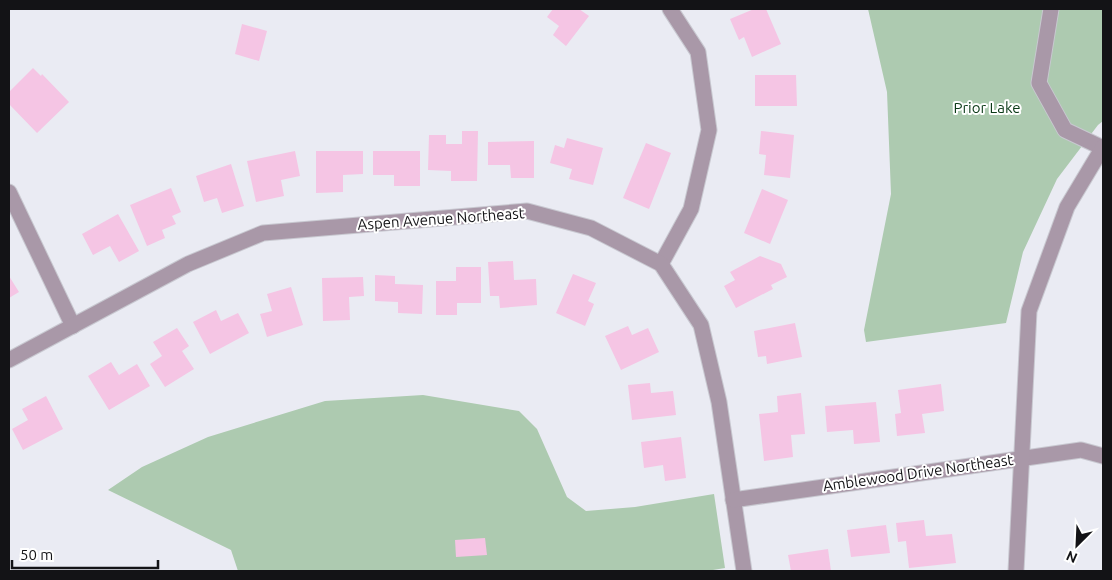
<svg xmlns="http://www.w3.org/2000/svg" width="1112" height="580" font-family="Ubuntu,sans-serif">
<style>
.green{fill:#adcab0}
.building{fill:#f5c5e4}
.lines{fill:none;stroke-linecap:round;stroke-linejoin:round}
.minor-casing{stroke:#c8c8d0;stroke-width:17}
.minor{stroke:#a998a8;stroke-width:15}
.labels{text-anchor:middle;stroke-width:4;stroke-linejoin:round;paint-order:stroke}
.park-label{font-size:15px;fill:#0b3a17;stroke:#fff}
.street-label{font-size:15px;fill:#131316;stroke:#fff}
</style>
<rect width="100%" height="100%" fill="#eaebf3"/>
<g class="green">
<polygon points="868,9 1103,9 1103,121 1098,125 1057,179 1023,252 1006,323 866,342 864,330 891,194 887,92"/>
<polygon points="423,395 519,411 537,429 567,497 586,511 635,507 714,494 725,568 707,571 238,571 231,550 108,490 142,467 208,437 325,401"/>
</g>
<g class="building">
<polygon points="553,9 579,9 589,16 566,46 553,35 559,26 547,17"/>
<polygon points="754,9 766,9 781,44 752,57 744,37 739,40 730,19"/>
<polygon points="242,24 267,31 259,61 235,54"/>
<polygon points="33,68 41,76 42,74 69,102 37,133 9,104 9,92"/>
<polygon points="755,75 796,75 797,106 755,106"/>
<polygon points="462,131 478,131 477,181 451,181 451,171 428,170 429,135 446,135 446,144 462,144"/>
<polygon points="761,131 794,135 790,178 764,175 766,155 759,154"/>
<polygon points="567,138 603,148 593,185 569,179 572,169 550,163 555,145 564,148"/>
<polygon points="534,141 534,178 511,178 510,165 488,165 488,142"/>
<polygon points="646,143 671,153 649,209 623,198"/>
<polygon points="295,151 300,176 281,180 284,196 256,202 247,161"/>
<polygon points="316,151 363,151 363,174 343,175 343,192 316,193"/>
<polygon points="373,151 420,151 420,186 394,186 394,175 373,175"/>
<polygon points="231,164 244,206 222,213 217,198 204,202 196,176"/>
<polygon points="171,188 181,212 172,216 176,224 162,230 165,238 147,246 130,205"/>
<polygon points="762,189 788,200 770,244 744,233"/>
<polygon points="118,214 139,251 119,262 110,246 93,255 82,234"/>
<polygon points="760,256 781,264 787,277 771,285 773,289 736,308 724,286 735,280 730,272"/>
<polygon points="513,261 514,280 536,279 537,305 500,308 499,296 490,296 488,262"/>
<polygon points="456,267 481,267 481,303 457,303 457,315 436,315 436,281 456,281"/>
<polygon points="573,274 596,283 588,301 594,304 585,326 556,313"/>
<polygon points="375,275 395,276 395,284 423,285 422,314 398,313 398,302 375,301"/>
<polygon points="9,276 19,292 9,298"/>
<polygon points="363,277 364,296 349,297 350,320 323,321 322,278"/>
<polygon points="291,287 303,325 267,337 260,314 272,311 267,294"/>
<polygon points="216,310 221,321 238,313 249,333 210,354 193,322"/>
<polygon points="795,323 802,357 767,364 766,356 758,357 754,331"/>
<polygon points="628,326 632,335 648,328 659,352 621,370 605,336"/>
<polygon points="177,328 189,346 182,351 194,369 165,387 150,364 162,356 153,342"/>
<polygon points="111,362 119,375 137,364 150,386 109,410 88,376"/>
<polygon points="650,383 651,393 673,391 676,415 632,420 628,385"/>
<polygon points="941,384 944,411 922,414 925,433 897,436 895,414 901,413 898,390"/>
<polygon points="801,393 805,434 791,435 793,457 764,461 759,414 778,412 777,396"/>
<polygon points="46,396 63,429 23,450 12,429 28,420 22,409"/>
<polygon points="876,402 880,442 854,444 853,430 827,432 825,406"/>
<polygon points="681,437 686,478 665,481 663,465 644,468 641,442"/>
<polygon points="924,520 926,536 952,534 956,563 909,568 906,541 898,542 896,523"/>
<polygon points="886,525 890,553 851,557 847,530"/>
<polygon points="485,538 487,555 456,557 455,540"/>
<polygon points="828,549 831,571 791,571 788,555"/>
</g>
<g class="lines">
<g class="minor-casing">
<g id="minor">
<polyline points="1051,9 1039,83 1065,130 1103,148"/>
<polyline points="9,192 73,326"/>
<polyline points="661,264 691,209 709,130 698,52 670,9"/>
<polyline points="9,360 188,264 263,233 527,211 591,228 661,264 701,325 719,402 744,571"/>
<polyline points="733,500 1081,450 1103,456"/>
<polyline points="1016,571 1029,311 1067,207 1103,147"/>
</g>
</g>
<use href="#minor" class="minor"/>
</g>
<g class="labels">
<g class="park-label">
<text x="987" y="113">Prior Lake</text>
</g>
<g class="street-label">
<text transform="translate(441 219) rotate(-4)" y="5">Aspen Avenue Northeast</text>
<text transform="translate(918 473) rotate(-8)" y="5">Amblewood Drive Northeast</text>
</g>
</g>
<rect width="1112" height="580" fill="none" stroke="#131316" stroke-width="20"/>
<g transform="translate(1077 545) rotate(204)" stroke="#ffffff" stroke-width="4" paint-order="stroke">
<path d="M0-4L9 19L0 12L-9 19Z" fill="#131316"/>
<text y="-8" font-size="14" font-weight="bold" text-anchor="middle" fill="#131316">N</text>
</g>
<path d="M12 560v8h146v-8" fill="none" stroke="#131316" stroke-width="2.5"/>
<text x="20" y="560" font-size="15" fill="#131316" stroke="#ffffff" stroke-width="4" paint-order="stroke">50 m</text>
</svg>
